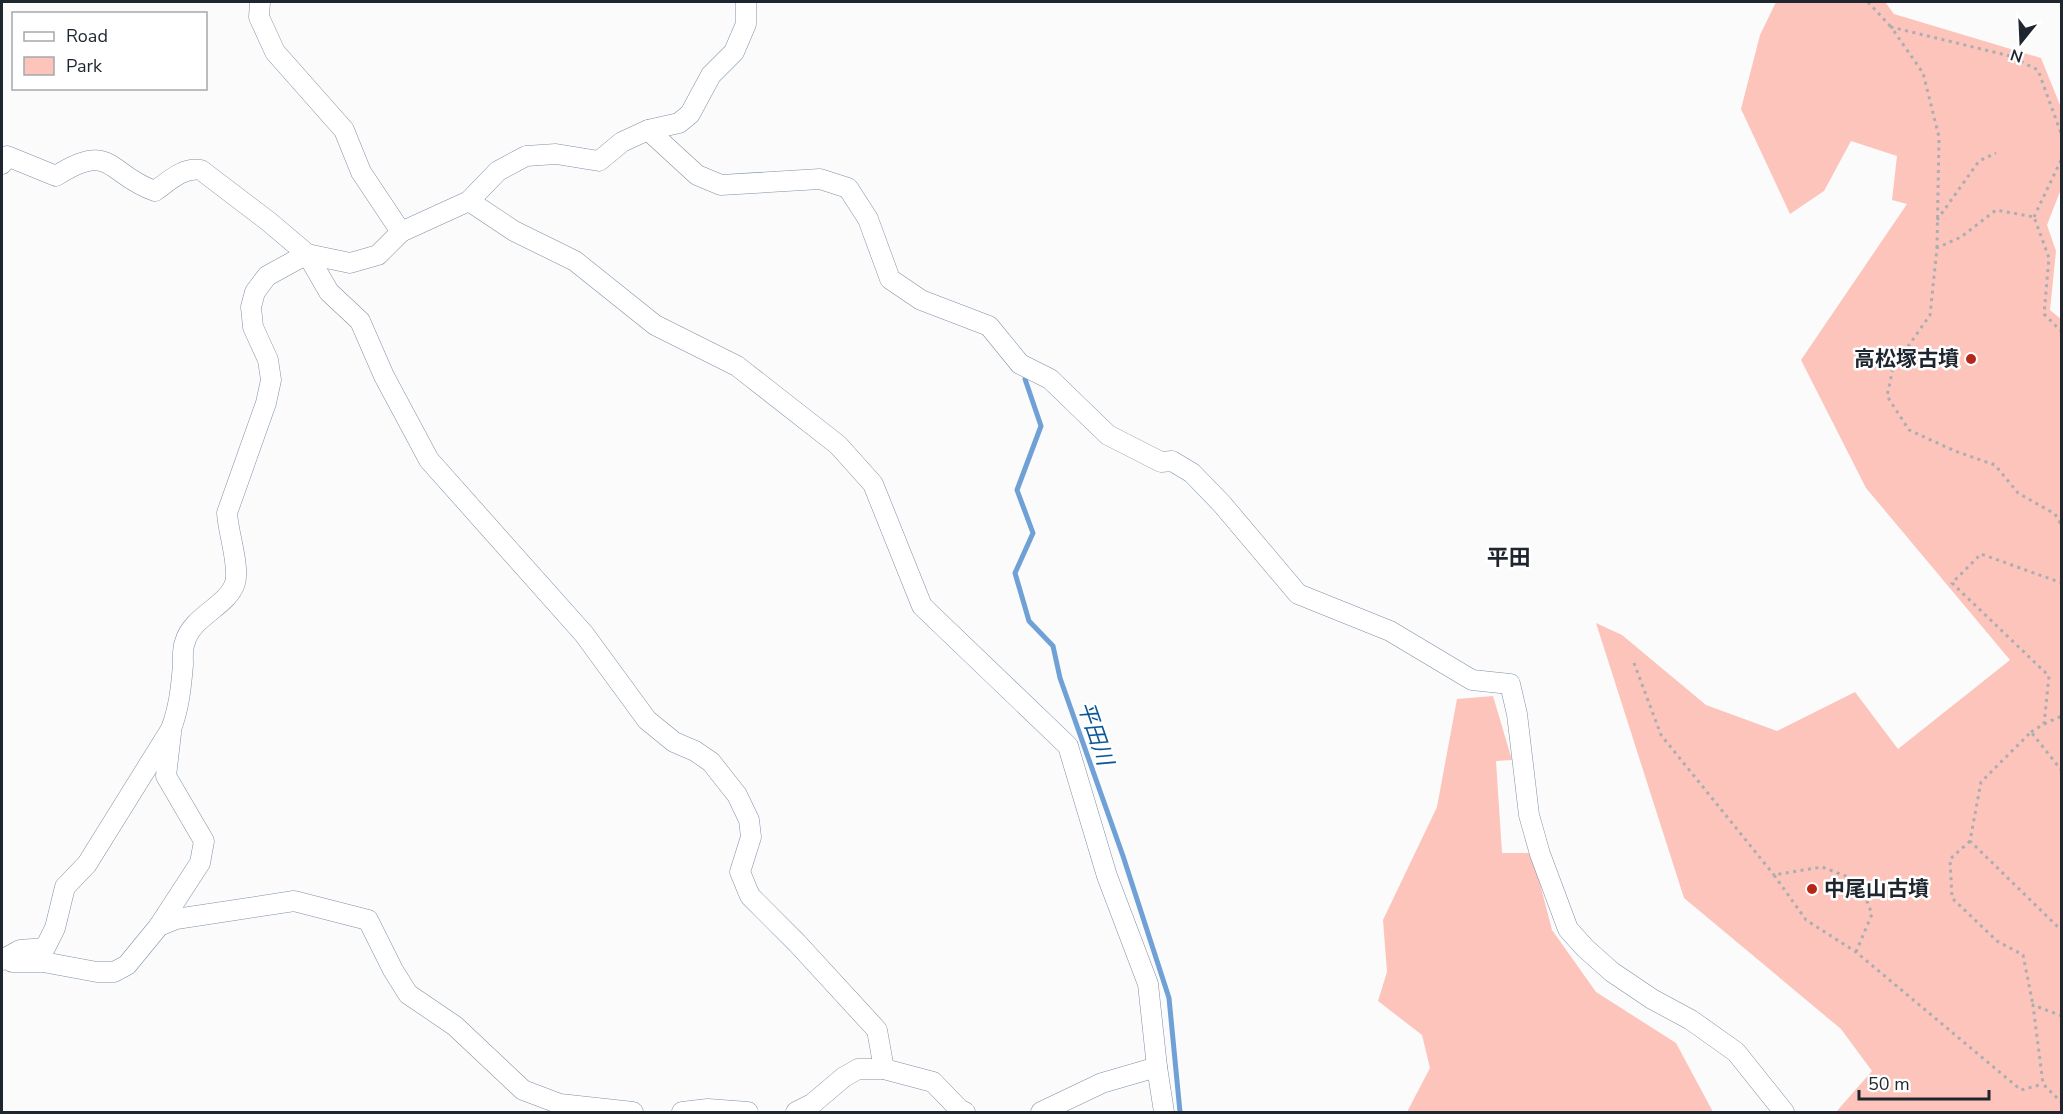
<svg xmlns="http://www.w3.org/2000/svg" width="2063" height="1114" font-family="'Nunito Sans','Noto Sans JP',sans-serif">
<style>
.green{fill:#fcc4ba}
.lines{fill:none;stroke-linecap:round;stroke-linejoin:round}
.stream{stroke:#6fa1d6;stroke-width:5}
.minor-casing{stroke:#7e91a6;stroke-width:21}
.path{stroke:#abaeb1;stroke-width:3;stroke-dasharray:3 4.5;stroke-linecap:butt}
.minor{stroke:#fff;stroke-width:20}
.poi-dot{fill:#b52819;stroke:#fff;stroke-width:2}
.labels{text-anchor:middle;stroke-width:5;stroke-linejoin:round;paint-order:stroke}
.poi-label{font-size:21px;font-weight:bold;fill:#1f262f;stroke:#fff;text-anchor:end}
.neighbourhood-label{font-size:22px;font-weight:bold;fill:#1f262f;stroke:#fff}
.water-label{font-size:22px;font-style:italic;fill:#095798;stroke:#fff}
</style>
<rect width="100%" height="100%" fill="#fbfbfb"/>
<g class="green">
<polygon points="1776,2 1885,2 1894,14 2041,58 2062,110 2061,189 2047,225 2056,251 2050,310 2062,320 2061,1112 1836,1112 1872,1071 1841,1029 1684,898 1596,623 1622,635 1706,705 1777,731 1855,692 1898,749 2010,660 1866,488 1801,360 1907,204 1892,200 1897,156 1851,141 1824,191 1790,214 1741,109 1760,35"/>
<polygon points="1493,696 1512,760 1496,761 1502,853 1532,853 1552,930 1596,992 1676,1043 1713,1112 1407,1112 1430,1068 1422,1035 1378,1001 1387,972 1383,920 1437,807 1457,699"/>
</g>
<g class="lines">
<polyline class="stream" points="1025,379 1041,426 1017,490 1033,533 1015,573 1029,621 1053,646 1060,678 1123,856 1169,998 1180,1112"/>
<g class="minor-casing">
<g id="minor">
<polyline points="260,2 259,17 275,52 344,130 361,172 401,232"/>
<polyline points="648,130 697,175 721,185 820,179 848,188 868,219 890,279 921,300 989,326 1020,364 1050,379 1108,435 1161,462 1172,461 1192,473 1222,504 1298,594 1390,631 1472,680 1510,684 1517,714 1529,815 1540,854 1568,929 1585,948 1612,972 1652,999 1691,1020 1736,1052 1784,1112"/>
<path d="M2,164l5,-8 49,20c56,-36 52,-1 99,15 14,-10 28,-24 46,-21l67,51 39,33 22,38 31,29 24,55 45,84 155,174 63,86 27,22 21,9 16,11 26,33 12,25 2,17 -11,35 10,24 47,47 80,87 7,39"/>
<polyline points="469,201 514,231 575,261 655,325 737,366 838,445 873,484 922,606 1068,746 1107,876 1148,984 1157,1067 1164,1112"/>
<polyline points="159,926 200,863 204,841 166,776 171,733"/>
<path d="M2,960l18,-10 25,-2 10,-20 10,-41 22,-23 84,-135c8,-21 10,-41 12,-64 0,-7 -1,-16 2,-23 7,-26 43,-36 50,-59 5,-16 -7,-51 -8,-70l39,-110 5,-23 -3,-20 -15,-33 -2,-20 4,-15 12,-16 40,-22 43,9 28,-8 23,-23 68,-31 29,-30 28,-15 30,-2 43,7 23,-19 26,-12 31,-7 11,-9 21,-39 23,-23 12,-28v-22"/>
<polyline points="12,962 43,962 97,972 114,972 127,965 159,926 176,919 294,901 368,920 393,970 408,994 455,1026 523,1090 560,1104 633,1112"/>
<polyline points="682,1112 708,1109 748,1112"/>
<polyline points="796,1112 812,1104 844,1077 858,1069 884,1069 933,1082 960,1110 965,1112"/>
<polyline points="1041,1112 1102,1083 1157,1067"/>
</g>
</g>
<g class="path">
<polyline points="1868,2 1891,27"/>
<polyline points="2034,217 2062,158"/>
<polyline points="1937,220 1979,161 1996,153"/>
<polyline points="1937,248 1939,137 1923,73 1891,27 2010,56 2038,70 2062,136"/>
<polyline points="2062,332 2044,314 2049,258 2034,217 1996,210 1961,237 1937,248 1930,315 1893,368 1887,396 1909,430 1955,451 1995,465 2018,493 2055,514 2062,526"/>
<polyline points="1634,663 1661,735 1774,875"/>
<polyline points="2044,724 2062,716"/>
<polyline points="2031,732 2044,724 2049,676 1952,583 1981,554 2062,583"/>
<polyline points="2062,771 2031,732 1981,782 1970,841 2062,931"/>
<polyline points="1970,841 1950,859 1952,898 1997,941 2023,955 2033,1005"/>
<polyline points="1856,952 1872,914 1859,881 1822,867 1774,875 1806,920 1856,952 2021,1090 2043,1084"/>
<polyline points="2062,1016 2033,1005 2043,1084 2062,1103"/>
</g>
<use href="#minor" class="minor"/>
</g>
<g class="poi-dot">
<circle cx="1971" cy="359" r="6"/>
<circle cx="1812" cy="889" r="6"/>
</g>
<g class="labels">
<g class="poi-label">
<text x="1959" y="366">高松塚古墳</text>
<text x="1824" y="896" text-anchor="start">中尾山古墳</text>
</g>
<g class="neighbourhood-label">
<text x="1509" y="565">平田</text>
</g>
<g class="water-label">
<text transform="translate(1096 733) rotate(71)" y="8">平田川</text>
</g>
</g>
<rect width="2063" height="1114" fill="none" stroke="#1f262f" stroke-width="6"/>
<rect x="12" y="12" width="195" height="78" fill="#ffffff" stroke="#a5a8ac" stroke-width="1.5"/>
<rect x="24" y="32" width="30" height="9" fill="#ffffff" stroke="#a5a8ac" stroke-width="1.5"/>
<text x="66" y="42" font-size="18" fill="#1f262f">Road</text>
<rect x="24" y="57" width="30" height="18" fill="#fcc4ba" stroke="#a5a8ac" stroke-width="1.5"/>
<text x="66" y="72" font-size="18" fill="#1f262f">Park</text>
<g transform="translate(2021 42) rotate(198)" stroke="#ffffff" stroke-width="4.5" paint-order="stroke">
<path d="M0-4.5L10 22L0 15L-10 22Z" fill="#1f262f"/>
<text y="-9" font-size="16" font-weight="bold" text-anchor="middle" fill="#1f262f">N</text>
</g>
<path d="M1859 1090v9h130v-9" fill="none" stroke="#1f262f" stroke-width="3"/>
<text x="1868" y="1090" font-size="18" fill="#1f262f" stroke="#ffffff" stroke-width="4.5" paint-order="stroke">50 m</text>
</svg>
